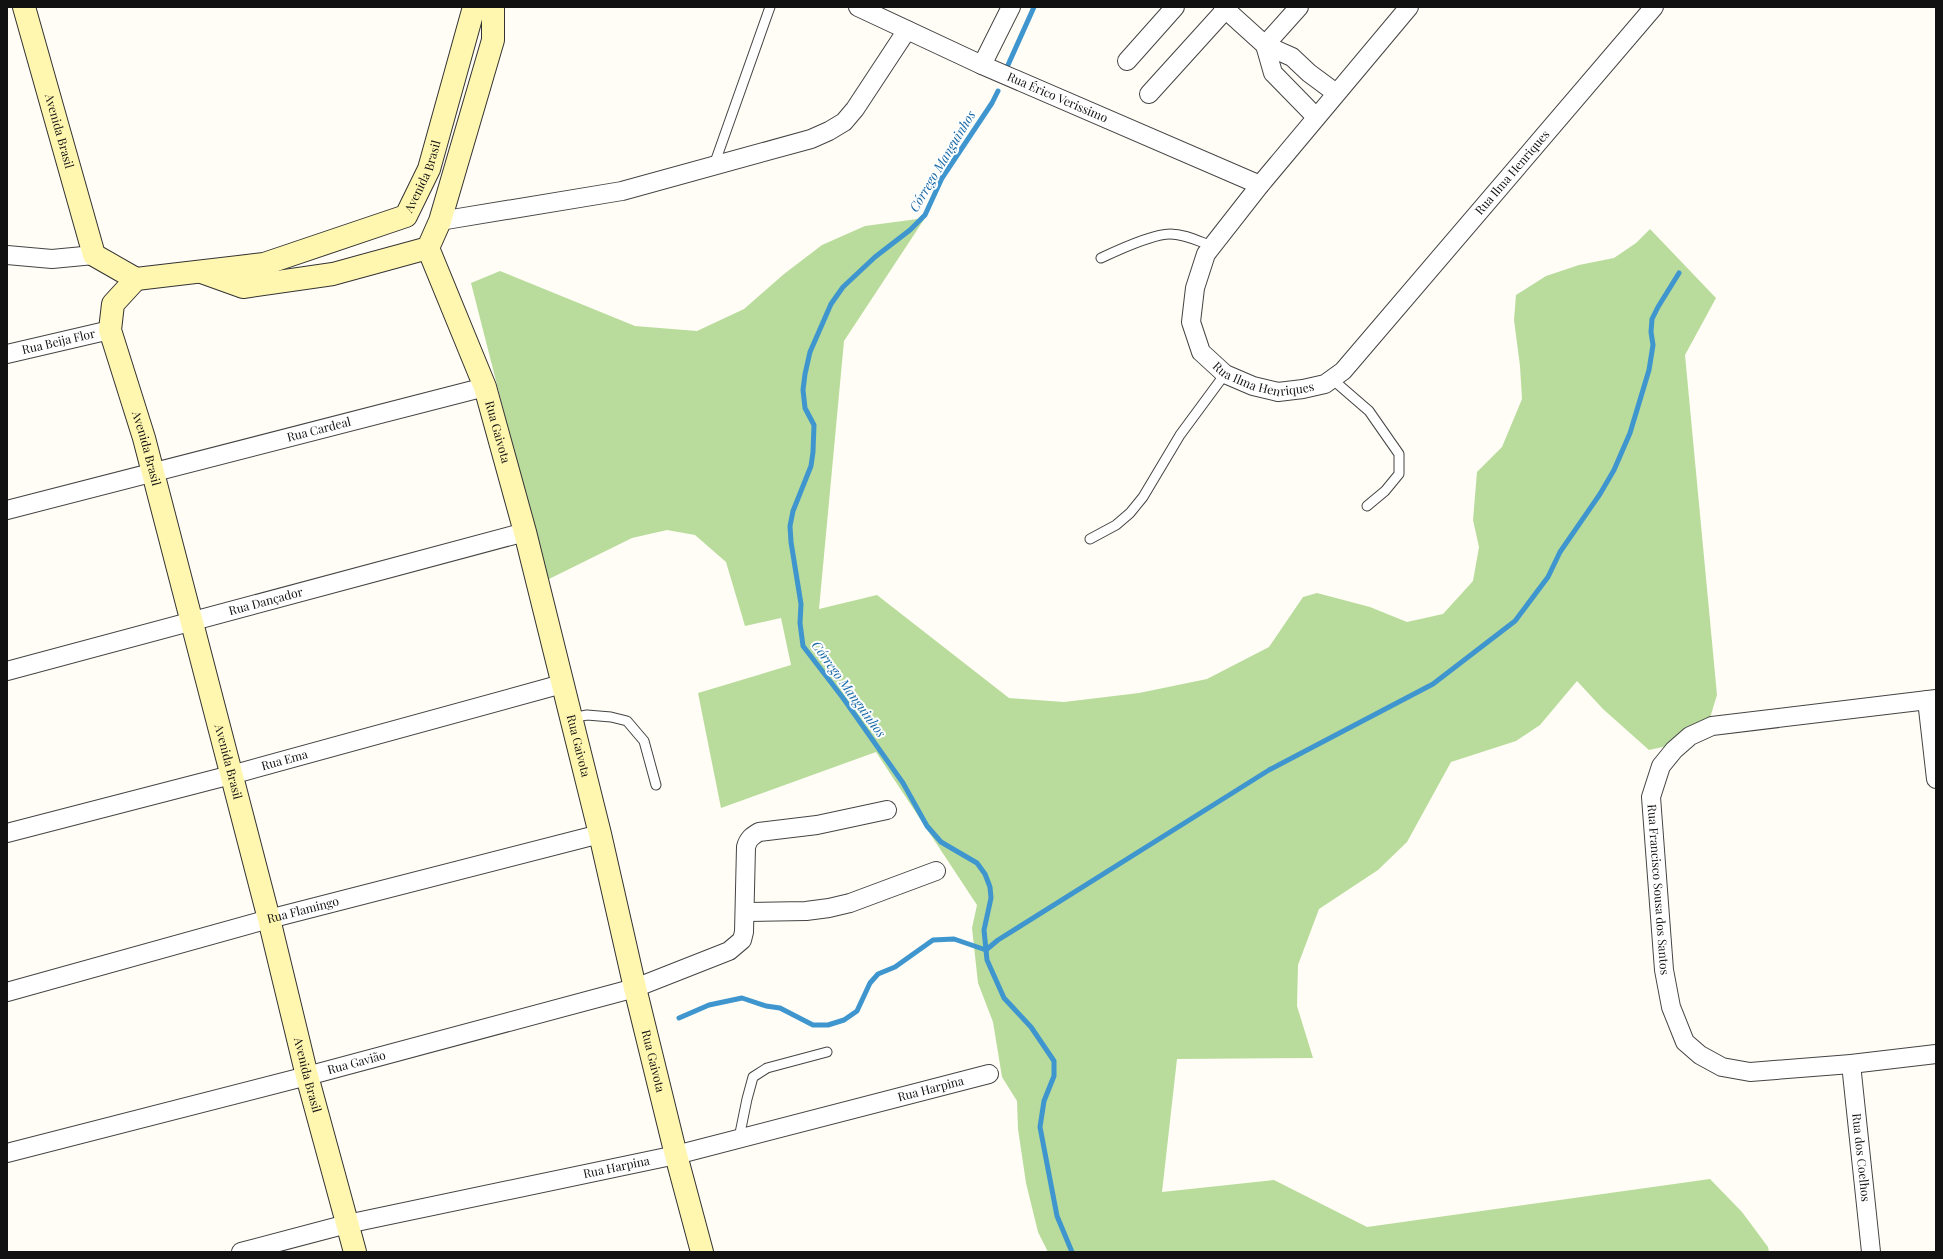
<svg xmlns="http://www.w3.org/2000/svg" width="1943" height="1259" font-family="'Playfair Display',serif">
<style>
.forest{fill:#b9dc9c}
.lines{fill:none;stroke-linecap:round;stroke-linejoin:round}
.stream{stroke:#3f96cf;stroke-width:5}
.lane-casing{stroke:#444;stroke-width:11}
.street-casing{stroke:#444;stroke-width:20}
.secondary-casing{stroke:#333;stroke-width:24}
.lane{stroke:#fff;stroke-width:9}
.street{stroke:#fff;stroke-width:18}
.secondary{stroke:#fff6b0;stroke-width:22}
.labels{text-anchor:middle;stroke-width:4;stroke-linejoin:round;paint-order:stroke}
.street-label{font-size:12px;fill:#111;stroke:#fff}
.water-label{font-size:13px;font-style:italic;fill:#1768a6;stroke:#fff}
</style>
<rect width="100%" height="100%" fill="#fffdf5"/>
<polygon class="forest" points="925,218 844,341 819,609 877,595 1009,698 1064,702 1139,693 1207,679 1269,647 1303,597 1317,593 1370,607 1407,622 1443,614 1473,581 1479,547 1473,520 1477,472 1502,447 1522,399 1520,366 1514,320 1516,295 1546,276 1579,265 1614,258 1636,243 1650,229 1716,298 1685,355 1717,695 1709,721 1676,744 1649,750 1603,709 1577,681 1540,725 1516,741 1451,762 1407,842 1378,870 1319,909 1298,965 1297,1006 1313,1058 1177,1059 1162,1192 1274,1180 1367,1227 1710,1179 1742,1212 1768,1247 1769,1252 1048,1252 1038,1232 1026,1183 1018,1129 1017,1101 1002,1077 993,1022 978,983 972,928 977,905 876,752 721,808 698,693 791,665 781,618 745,626 726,562 695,535 667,530 632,538 547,580 471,283 500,271 635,326 697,331 744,309 784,274 822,245 865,226"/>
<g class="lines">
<g class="stream">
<polyline points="1008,65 1034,7"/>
<polyline points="998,91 992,103 942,178 925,215 910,230 875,257 843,287 831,304 810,352 805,374 803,390 805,408 814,425 813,452 811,466 793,511 790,526 791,542 801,604 800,623 803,646 843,698 903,783 927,826 941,842 977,863 985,874 990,887 991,898 984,930 987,960 1004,998 1031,1027 1054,1061 1054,1076 1044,1101 1040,1127 1057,1216 1072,1252"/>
<polyline points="986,950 998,940 1269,770 1433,684 1515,621 1548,577 1560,552 1600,494 1614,470 1630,433 1649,370 1653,345 1651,332 1652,319 1658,307 1679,273"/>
<polyline points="679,1018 709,1005 742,998 766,1006 780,1008 813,1025 828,1025 844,1020 857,1011 870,983 878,974 895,967 933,940 954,939 986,950"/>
</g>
<g class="lane-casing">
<g id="lane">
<polyline points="714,165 770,7"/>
<path d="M1101,258c17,-8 51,-24 69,-24 15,0 28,7 42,12"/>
<polyline points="1332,379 1369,411 1399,454 1399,474 1385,491 1367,506"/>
<polyline points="1090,539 1116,525 1130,513 1143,497 1180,435 1225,374"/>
<polyline points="571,718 587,715 611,717 627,721 644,741 656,785"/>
<polyline points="739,1138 747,1099 753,1077 767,1068 827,1052"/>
</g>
</g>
<g class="street-casing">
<g id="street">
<path id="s1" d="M858,7l124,58 278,120"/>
<polyline points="1223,7 1265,45 1292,57 1309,73 1336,93"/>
<path id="s2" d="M1409,7l-149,178 -54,69 -11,34 -4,34 10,30 24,22 28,12 25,6 25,-3 22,-5 18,-13 311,-364"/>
<polyline points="1265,45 1273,73 1316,117"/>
<polyline points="1265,45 1299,7"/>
<polyline points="1127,61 1175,7"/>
<polyline points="982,65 1011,7"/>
<polyline points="1149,94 1226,9"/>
<polyline points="440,221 622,191 811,139 829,131 844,122 855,109 907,30"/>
<polyline points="7,255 52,259 94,255"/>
<path id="s3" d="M7,354l103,-24"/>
<path id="s4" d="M7,510l478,-123"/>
<path id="s5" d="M7,671l518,-139"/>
<path id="s6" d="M1936,699l-224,27 -22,10 -16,14 -13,16 -10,31 13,173 7,37 14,35 15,13 22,12 28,5 101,-8 85,-10"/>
<polyline points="1927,700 1936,779"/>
<path id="s7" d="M7,833l224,-58 331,-91"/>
<polyline points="745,912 806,911 829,908 850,903 936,871"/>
<path id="s8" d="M7,992l262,-73 331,-85"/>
<path id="s9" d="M1851,1064l20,188"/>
<path id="s10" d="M7,1153l300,-77 328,-88 94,-37 13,-11 2,-8 2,-85c2,-8 6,-11 13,-15l58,-7 70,-15"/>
<path id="s11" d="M241,1252l106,-28 329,-69 313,-81"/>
</g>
</g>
<g class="secondary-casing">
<g id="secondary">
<path id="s12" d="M24,7l70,248 42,24 128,-15 142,-48 23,-47 45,-162"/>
<path id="s13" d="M428,248l57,139 40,145 75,302 35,154 41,167 26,97"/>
<polyline points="204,273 243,287 333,274 428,248 440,221 493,40 493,7"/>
<path id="s14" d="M136,279l-23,25 -3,26 34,108 125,481 38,157 48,176"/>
</g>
</g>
<use href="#lane" class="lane"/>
<use href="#street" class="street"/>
<use href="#secondary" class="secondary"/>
</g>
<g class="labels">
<g class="street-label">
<text dy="4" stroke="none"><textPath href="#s1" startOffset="219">Rua Érico Verissimo</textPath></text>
<text dy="4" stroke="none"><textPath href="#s12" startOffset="129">Avenida Brasil</textPath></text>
<text dy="4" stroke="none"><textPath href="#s2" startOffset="841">Rua Ilma Henriques</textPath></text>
<text dy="4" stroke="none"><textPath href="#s12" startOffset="628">Avenida Brasil</textPath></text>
<text dy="4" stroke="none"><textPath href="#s3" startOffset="53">Rua Beija Flor</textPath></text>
<text dy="4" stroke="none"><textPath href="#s2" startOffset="493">Rua Ilma Henriques</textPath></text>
<text dy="4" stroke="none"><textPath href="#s4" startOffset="322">Rua Cardeal</textPath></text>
<text dy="4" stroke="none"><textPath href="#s13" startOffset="197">Rua Gaivota</textPath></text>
<text dy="4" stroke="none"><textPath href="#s14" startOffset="184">Avenida Brasil</textPath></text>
<text dy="4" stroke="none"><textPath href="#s5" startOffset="268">Rua Dançador</textPath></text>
<text dy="4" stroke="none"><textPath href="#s13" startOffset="521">Rua Gaivota</textPath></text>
<text dy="4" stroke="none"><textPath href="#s7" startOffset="287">Rua Ema</textPath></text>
<text dy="4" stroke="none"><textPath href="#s14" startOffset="508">Avenida Brasil</textPath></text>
<text dy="4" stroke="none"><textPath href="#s6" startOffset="417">Rua Francisco Sousa dos Santos</textPath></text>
<text dy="4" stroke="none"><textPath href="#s8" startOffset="307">Rua Flamingo</textPath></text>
<text dy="4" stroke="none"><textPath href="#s13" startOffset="845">Rua Gaivota</textPath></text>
<text dy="4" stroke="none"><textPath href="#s10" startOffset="361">Rua Gavião</textPath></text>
<text dy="4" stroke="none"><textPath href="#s14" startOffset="831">Avenida Brasil</textPath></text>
<text dy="4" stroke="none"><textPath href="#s11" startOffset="709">Rua Harpina</textPath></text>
<text dy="4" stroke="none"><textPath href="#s9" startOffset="94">Rua dos Coelhos</textPath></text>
<text dy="4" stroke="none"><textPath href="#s11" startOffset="385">Rua Harpina</textPath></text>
</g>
<g class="water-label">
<text transform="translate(942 161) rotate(-59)" y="5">Córrego Manguinhos</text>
<text transform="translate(849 689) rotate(54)" y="5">Córrego Manguinhos</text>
</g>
</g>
<rect width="1943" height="1259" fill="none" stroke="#111111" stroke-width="16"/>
</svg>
